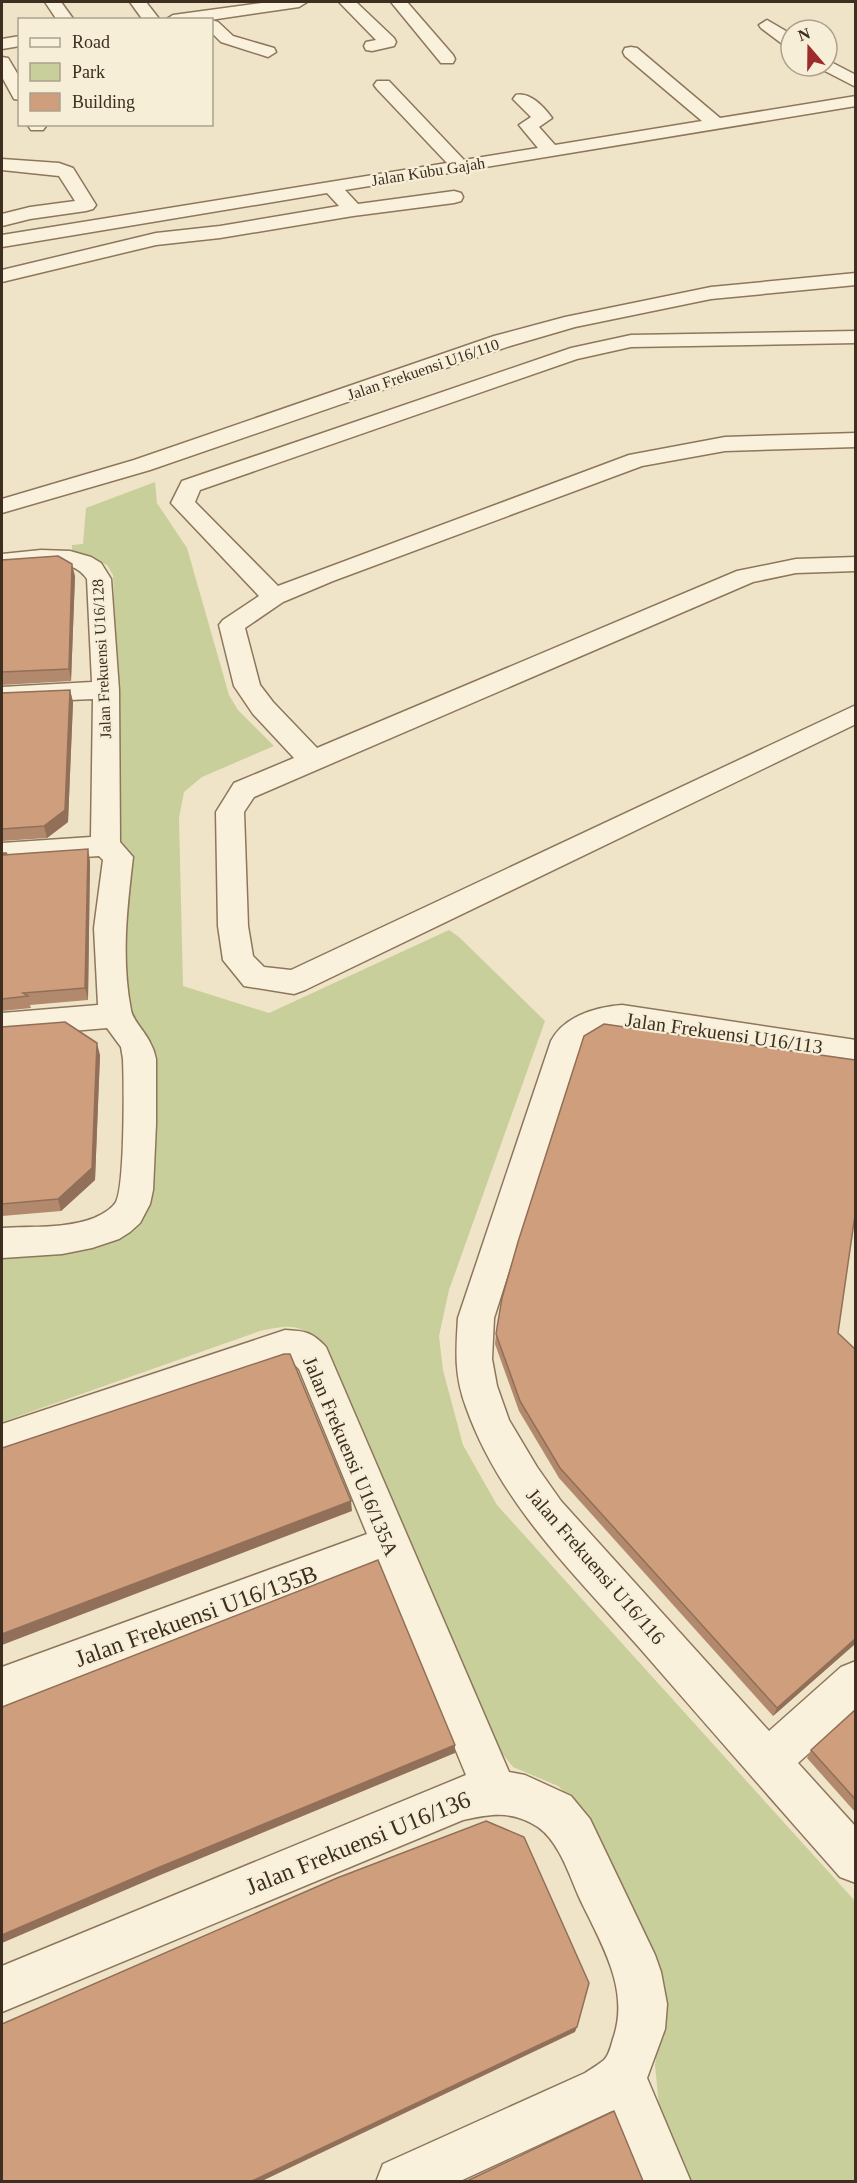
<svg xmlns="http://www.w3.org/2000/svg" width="857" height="2183" font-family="Georgia,serif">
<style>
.green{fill:#c9cf9b}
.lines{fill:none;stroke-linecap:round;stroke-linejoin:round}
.minor-casing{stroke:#8d765c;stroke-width:3}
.minor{fill:#faf1dc;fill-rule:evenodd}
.wall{fill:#b2896c}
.shaded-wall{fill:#916f58}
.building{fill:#cf9f7d;stroke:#916f58;stroke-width:1.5}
.labels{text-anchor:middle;stroke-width:4.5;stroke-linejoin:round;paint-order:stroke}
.far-street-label{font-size:16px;fill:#3d2e20;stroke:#f7eed8}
.street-label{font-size:20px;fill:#3d2e20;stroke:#f7eed8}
.near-street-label{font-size:24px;fill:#3d2e20;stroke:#f7eed8}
</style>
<rect width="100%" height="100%" fill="#f0e4c8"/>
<path class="green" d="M155,482l2,21 30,45 42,147 9,15 36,36 -72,31 -18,15 -5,26 4,168 86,27 180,-83 10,7 86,84 -96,269 -10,46 4,34 20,75 34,60 358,396v280h-164l-32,-74 -4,-42 10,-73 -16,-42 -63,-138 -28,-26 -45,-19 -19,-24 -120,-273 -53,-129c-25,-18 -31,-16 -61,-10l-258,91v-165l78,-7 30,-14 42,-176 -39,-45 -4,-193 6,-194 -2,-53 -6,-10 -35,-15v-5l11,-1 3,-36z"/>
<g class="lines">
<g class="minor-casing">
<g id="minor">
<polygon points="45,2 61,2 74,20 57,20"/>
<polygon points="130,2 146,2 160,20 143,20"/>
<polygon points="269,2 307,2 299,7 210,20 165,20 173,15"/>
<polygon points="339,2 356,2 394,38 396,42 394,46 372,51 366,50 364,46 366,42 376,40"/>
<polygon points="391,2 407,2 453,55 455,59 453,63 441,63"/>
<polygon points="212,20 218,22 233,36 274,48 276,52 268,57 221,42 212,33"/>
<polygon points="767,20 791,34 791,47 785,46 761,28 759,25"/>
<polygon points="20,36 20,46 2,49 2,39"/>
<path d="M631,47l6,1 83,70 136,-22v10l-511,84 13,14 96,-13 7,2 2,4 -2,4 -7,2 -101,13 -133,22 -64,7 -154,37v-12l154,-37 64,-7 119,-20 -12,-13 -325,54v-12l445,-72 -70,-74 -3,-4 3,-4h12l75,79 74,-12 -19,-23 12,-8 -18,-18 3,-4c14,-3 28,12 36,23l-13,9 16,18 147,-24 -77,-65 -2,-4 2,-4z"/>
<polygon points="2,57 8,58 20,78 20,100 14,99 2,77"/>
<polygon points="827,60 856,75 856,87 821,69 819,66 827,66"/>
<polygon points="27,124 45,124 46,126 43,130 31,130"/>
<polygon points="2,159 59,163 73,168 96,205 93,209 86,211 30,219 2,226 2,214 30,207 75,201 59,176 2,170"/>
<polygon points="856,273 856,285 711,299 575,327 510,346 150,470 2,513 2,499 134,460 494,336 565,317 711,287"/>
<polygon points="856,331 856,343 631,347 577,359 200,490 195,502 278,586 629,455 725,437 856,433 856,447 725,451 642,466 333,581 283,602 245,628 260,685 273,702 317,748 737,571 796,559 856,557 856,571 796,573 753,582 254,797 244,812 248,926 253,956 264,967 291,970 856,705 856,724 305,990 294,994 244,986 223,960 218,926 216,812 234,783 294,758 253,714 234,686 219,625 223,620 259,596 171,503 182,481 571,348 631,335"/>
<path d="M41,550l29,1 21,6 10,6 10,16 8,111 1,152 13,15c-6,51 -12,102 -2,153 2,13 21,26 25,49v65l-3,66 -3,14 -10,19 -10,9 -11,7 -27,9 -30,6 -60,4v-30c29,-2 64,1 92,-10 7,-3 18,-9 22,-16 9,-17 8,-120 7,-143l-2,-12 -14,-19 -105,9v-24l96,-8 -4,-77 9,-68 -4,-4 -97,7v-20l89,-6 2,-138 -91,4v-16l90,-5 -5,-103c-17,-26 -60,-12 -85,-11v-14z"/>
<path d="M622,1005l234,35v24l-234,-35c-17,1 -28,7 -41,18l-87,271 -2,41 5,27 12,34 28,47 24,34 208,230 72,-64 15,-6v50l-58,52 58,64v56l-16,-6c-68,-77 -136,-155 -203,-232 -65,-73 -138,-144 -171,-238 -12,-32 -10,-56 -8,-89l93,-277c13,-25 45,-34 71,-36z"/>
<path d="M285,1330c20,1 27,2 41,17l183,425 16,3 46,21 19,23 65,136 6,17 6,32 -2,25 -18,49 44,104h-50l-29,-71 -154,71h-82l7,-18 202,-91c6,-4 13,-8 19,-13 5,-5 7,-14 9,-21 18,-50 -13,-97 -34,-142 -10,-23 -20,-55 -41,-70 -26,-17 -47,-13 -75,-7l-461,192v-46l464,-191 -86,-208 -378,142v-42l365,-133 -68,-165 -6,-6 -8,-1 -283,96v-34z"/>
</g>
</g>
<use href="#minor" class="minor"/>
</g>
<g class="wall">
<polygon points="2,560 75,576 71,681 2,685"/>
<polygon points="70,690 73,702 68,822 47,838 2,841 2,693"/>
<polygon points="2,853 7,855 90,861 88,1000 30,1005 31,1008 2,1011"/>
<polygon points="2,1027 100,1055 95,1180 61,1211 2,1216"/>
<polygon points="838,1333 855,1644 773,1716 559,1478 519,1411 495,1344 496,1334"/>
<polygon points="855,1710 855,1812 807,1758 811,1750"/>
</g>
<g class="shaded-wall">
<polygon points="72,564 75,576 71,681 69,669"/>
<polygon points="70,690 73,702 68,822 47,838 44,826"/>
<polygon points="88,849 90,861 88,1000 85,988"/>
<polygon points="97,1043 100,1055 95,1180 61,1211 58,1199"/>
<polygon points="351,1501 352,1511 2,1645 2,1634"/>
<polygon points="855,1639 855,1644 773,1716 777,1708"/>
<polygon points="455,1745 455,1753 158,1876 2,1943 2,1935 155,1869"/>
<polygon points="577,2027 575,2032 262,2181 252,2181"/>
</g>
<g class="building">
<polygon points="58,556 72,564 69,669 2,672 2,560"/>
<polygon points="70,690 65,810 44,826 2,829 2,693"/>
<polygon points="88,849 85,988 23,993 28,996 2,999 2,853 7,853 3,855"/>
<polygon points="65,1022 97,1043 92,1168 58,1199 2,1204 2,1027"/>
<polygon points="604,1024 855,1060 855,1215 838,1333 855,1349 855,1639 777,1708 560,1468 520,1401 496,1334 502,1298 518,1242 584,1036"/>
<polygon points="284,1354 290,1354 351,1501 2,1634 2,1448"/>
<polygon points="378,1560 455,1745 155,1869 2,1935 2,1707"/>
<polygon points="855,1710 855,1799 811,1750"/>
<polygon points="486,1821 524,1837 589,1983 577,2027 252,2181 2,2181 2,2024 337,1878"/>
<polygon points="614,2111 643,2181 467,2181"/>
</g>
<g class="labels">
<g class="far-street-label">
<text transform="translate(428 171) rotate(-9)" y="6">Jalan Kubu Gajah</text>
<text transform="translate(423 369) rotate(-19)" y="6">Jalan Frekuensi U16/110</text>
<text transform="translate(101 659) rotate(-93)" y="6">Jalan Frekuensi U16/128</text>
</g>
<g class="street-label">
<text transform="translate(724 1033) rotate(8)" y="7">Jalan Frekuensi U16/113</text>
<text transform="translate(351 1456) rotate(67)" y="7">Jalan Frekuensi U16/135A</text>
<text transform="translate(596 1566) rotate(49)" y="7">Jalan Frekuensi U16/116</text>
</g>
<g class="near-street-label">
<text transform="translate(196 1616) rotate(-20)" y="8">Jalan Frekuensi U16/135B</text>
<text transform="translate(358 1843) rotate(-22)" y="8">Jalan Frekuensi U16/136</text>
</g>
</g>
<rect width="857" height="2183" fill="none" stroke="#3d2e20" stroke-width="6"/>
<rect x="18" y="18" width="195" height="108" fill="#f7eed8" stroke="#ada18e" stroke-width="1.5"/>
<rect x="30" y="38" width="30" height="9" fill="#faf1dc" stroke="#ada18e" stroke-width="1.5"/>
<text x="72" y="48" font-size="18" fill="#3d2e20">Road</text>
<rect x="30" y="63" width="30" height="18" fill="#c9cf9b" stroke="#ada18e" stroke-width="1.5"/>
<text x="72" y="78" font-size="18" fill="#3d2e20">Park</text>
<rect x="30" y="93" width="30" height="18" fill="#cf9f7d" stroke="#ada18e" stroke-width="1.5"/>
<text x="72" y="108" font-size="18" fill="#3d2e20">Building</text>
<g transform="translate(809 48) rotate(340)"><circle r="28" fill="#f7eed8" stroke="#ada18e" stroke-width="1.5"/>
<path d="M0-4.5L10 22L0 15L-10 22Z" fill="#9e2a2b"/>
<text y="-9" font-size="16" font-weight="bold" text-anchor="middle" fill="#3d2e20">N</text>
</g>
</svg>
